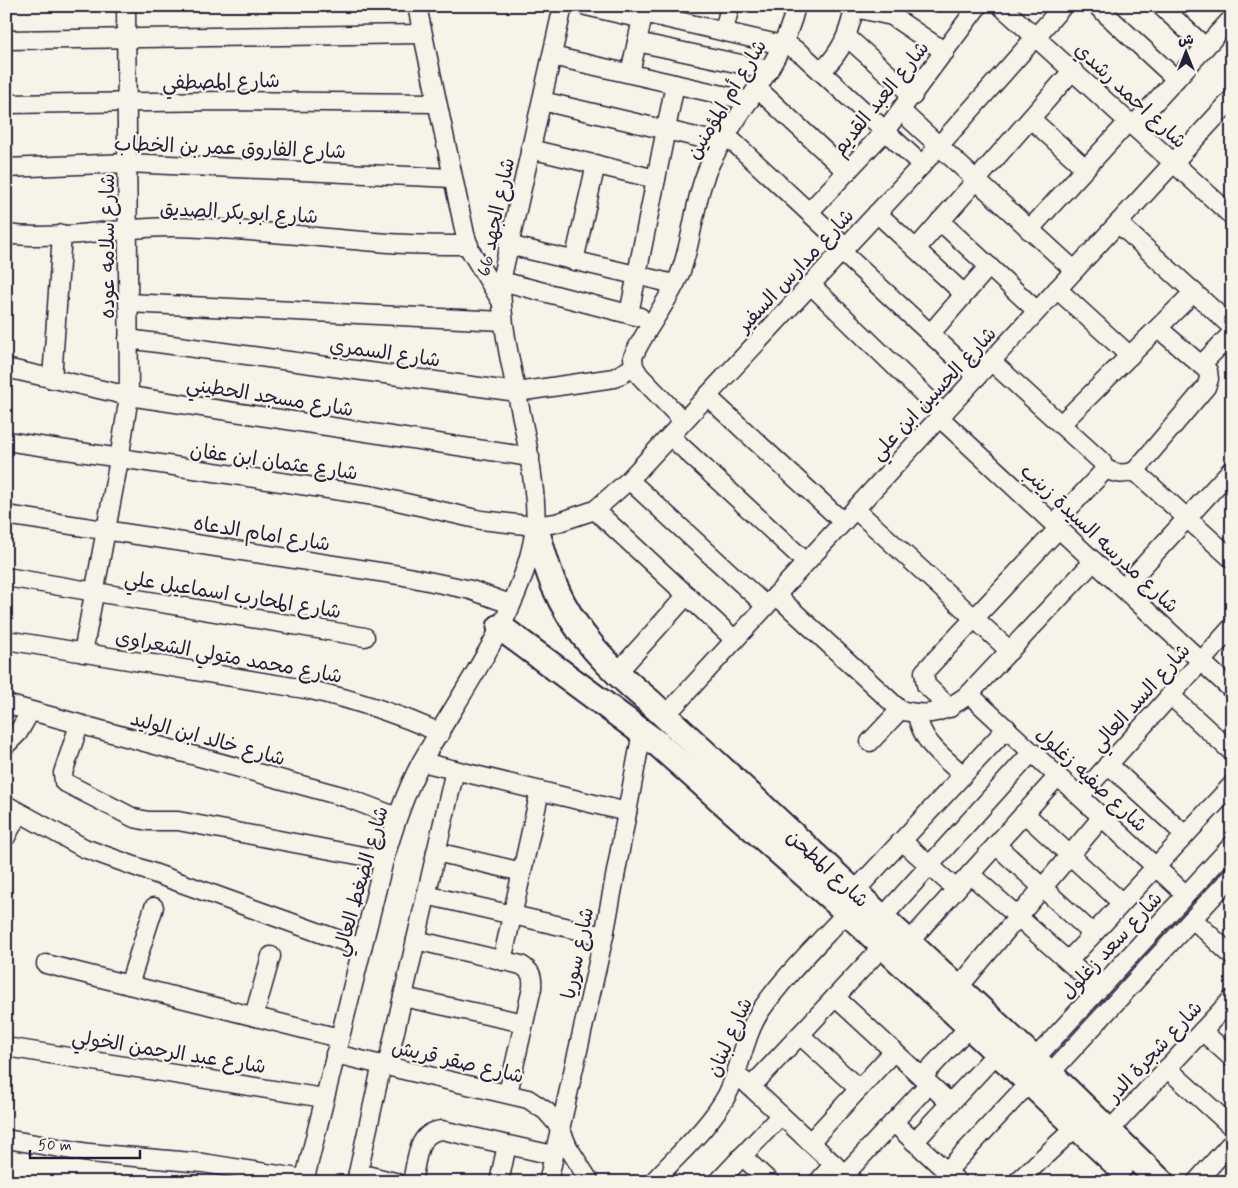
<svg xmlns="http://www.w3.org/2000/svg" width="1238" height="1188" font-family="Mynerve,'Playpen Sans Arabic',sans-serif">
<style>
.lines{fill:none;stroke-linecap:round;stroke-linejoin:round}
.street-casing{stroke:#22223b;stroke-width:21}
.secondary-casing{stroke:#22223b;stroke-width:29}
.street{stroke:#f7f3e8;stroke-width:18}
.secondary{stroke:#f7f3e8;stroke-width:25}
.labels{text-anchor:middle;stroke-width:4.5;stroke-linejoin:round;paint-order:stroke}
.street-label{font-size:20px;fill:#22223b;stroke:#f7f3e8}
</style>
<rect width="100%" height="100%" fill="#f7f3e8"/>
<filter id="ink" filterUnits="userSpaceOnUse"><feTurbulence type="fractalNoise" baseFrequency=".02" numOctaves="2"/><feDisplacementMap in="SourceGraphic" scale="10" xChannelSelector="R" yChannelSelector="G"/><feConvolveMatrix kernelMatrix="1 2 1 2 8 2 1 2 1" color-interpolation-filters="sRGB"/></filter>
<g filter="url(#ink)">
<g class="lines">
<g class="street-casing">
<g id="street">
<polyline points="417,6 465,234 470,250 501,301"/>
<polyline points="586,6 642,19"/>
<polyline points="1001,6 1232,216"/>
<polyline points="1097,6 1176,79"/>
<polyline points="1161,6 1205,47"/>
<polyline points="855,8 892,16 945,52"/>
<polyline points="643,13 791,47 803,55 922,165"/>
<polyline points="724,31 730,6"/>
<polyline points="847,37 913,96"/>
<polyline points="6,40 422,34"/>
<polyline points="637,42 769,70"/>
<polyline points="552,56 749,101"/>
<path d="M821,72c22,-22 27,-37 34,-66"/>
<polyline points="630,73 645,6"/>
<polyline points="757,88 847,172"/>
<polyline points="542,101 722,143"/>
<polyline points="6,104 224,101 436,103"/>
<polyline points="901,111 1074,270"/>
<polyline points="1031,119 1085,168"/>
<polyline points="1133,126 1232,18"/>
<polyline points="727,136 846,247"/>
<polyline points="530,149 656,179"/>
<polyline points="6,168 127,163 452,178"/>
<polyline points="809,212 885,131 978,6"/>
<polyline points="877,213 964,294"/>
<polyline points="940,221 1037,311"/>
<polyline points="1118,223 1232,327"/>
<polyline points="1029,230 1129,121"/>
<path d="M6,234c54,7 112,-7 167,-7 72,1 144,11 216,16 26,2 53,2 80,2"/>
<polyline points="508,245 674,284"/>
<polyline points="916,249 1073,70"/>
<polyline points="842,252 977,377"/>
<polyline points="574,261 596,164"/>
<polyline points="501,281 640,317"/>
<polyline points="811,285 943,413"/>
<polyline points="1057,289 1130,356"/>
<polyline points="128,303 503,321"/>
<polyline points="629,314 675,84"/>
<polyline points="930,334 989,266"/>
<polyline points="128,339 517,392 614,378 634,367"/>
<polyline points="991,361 1102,462 1104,468 1101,474 1054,524"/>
<polyline points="1202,364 1232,333"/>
<polyline points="6,368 129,396 530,457"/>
<polyline points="52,379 62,234"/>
<polyline points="707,396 843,522"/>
<polyline points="939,417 1232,690"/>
<path d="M683,421l-43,-45 -6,-9 -1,-10c13,-30 37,-56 48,-86 13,-36 13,-75 30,-109 27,-54 71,-96 85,-156"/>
<polyline points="1061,424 1194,292"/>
<polyline points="670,436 806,562"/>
<polyline points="6,441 375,496 481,520 535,526 556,523 595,510 629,480 922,165 1063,6"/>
<path d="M1104,468c11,6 19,7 31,3l71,-84 3,-8 -1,-8 -50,-43"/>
<polyline points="1135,471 1232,559"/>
<polyline points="629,480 766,606"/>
<polyline points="855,509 1010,651"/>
<polyline points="595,510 735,640"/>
<polyline points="6,515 399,575 471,590 510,604"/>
<polyline points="6,577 365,637"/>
<polyline points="1123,588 1232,469"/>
<path d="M776,595l124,115c31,8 45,2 69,-16l125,-133"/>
<path d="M6,640l305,50c45,10 87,24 130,43"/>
<polyline points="83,653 119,460 129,396 126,6"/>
<polyline points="616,674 687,595"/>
<polyline points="969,694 1186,895"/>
<polyline points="1170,695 1232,752"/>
<polyline points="6,704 345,797 397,817"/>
<polyline points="950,708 926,685 924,672 1059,528"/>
<path d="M917,714c4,28 26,43 46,61"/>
<polyline points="665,716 1232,99"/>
<polyline points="79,725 63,773 64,782 134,818 148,821 178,821 384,860"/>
<polyline points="870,742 900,710"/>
<polyline points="6,745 18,733 30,712"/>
<polyline points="422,762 627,812"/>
<polyline points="1108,764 1185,835"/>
<polyline points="1080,796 1232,627"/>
<polyline points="6,805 84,848 362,948"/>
<polyline points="1024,813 1122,903"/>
<polyline points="6,837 19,812"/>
<polyline points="902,841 956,889"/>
<polyline points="996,845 1093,934"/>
<polyline points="436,852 522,872"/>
<polyline points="970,874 1099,989"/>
<polyline points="854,892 1007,728"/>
<polyline points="426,895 604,936"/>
<polyline points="882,918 1032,752"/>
<polyline points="1193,919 1232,956"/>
<path d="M416,940l105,25c10,6 12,11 11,23l-24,105"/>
<polyline points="908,943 1058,776"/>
<polyline points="502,961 540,791"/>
<polyline points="1068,961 1232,785"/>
<polyline points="46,964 339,1038"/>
<polyline points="129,985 154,907"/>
<polyline points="958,988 1102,817"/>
<polyline points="403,997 524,1023"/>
<polyline points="835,997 950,1103"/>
<polyline points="254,1016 271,956"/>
<polyline points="1202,1031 1232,1058"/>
<polyline points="800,1035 859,1089"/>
<polyline points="6,1047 324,1098"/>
<polyline points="335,1054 528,1099 546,1111 559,1126 568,1147 590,1182"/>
<polyline points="387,1066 455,770"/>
<polyline points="1027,1067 1232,845"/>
<polyline points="1167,1068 1232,1127"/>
<polyline points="922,1077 969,1027"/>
<polyline points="743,1080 853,1182"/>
<polyline points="1043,1081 1232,876"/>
<polyline points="751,1087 883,946"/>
<polyline points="893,1122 958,1182"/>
<polyline points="1108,1132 1232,999"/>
<polyline points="6,1139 89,1153 203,1163 305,1179"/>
<polyline points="810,1142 894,1051"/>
<polyline points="914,1142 997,1053"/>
<polyline points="742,1156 770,1182"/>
<polyline points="947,1171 1029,1083"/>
<polyline points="358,1173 395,1182"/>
<polyline points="845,1174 929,1084"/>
<path d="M304,1182l80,-322c10,-33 21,-68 38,-99 38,-67 104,-156 113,-234 2,-17 -1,-36 -3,-52 -8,-65 -31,-129 -31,-194l62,-275"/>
<polyline points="356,1182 382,1064"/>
<path d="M412,1182c5,-21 4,-50 30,-52l111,25"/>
<polyline points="499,1182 507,1145"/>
<polyline points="548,1182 604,936 642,732"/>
<path d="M653,1182c25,-28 56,-54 74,-87 14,-27 17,-60 34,-85 24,-35 57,-66 86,-98"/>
<polyline points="718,1182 781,1115"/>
<polyline points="818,1182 834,1164"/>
<polyline points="1017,1182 1083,1120"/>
<polyline points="1196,1182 1232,1142"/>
</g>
</g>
<g class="secondary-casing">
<g id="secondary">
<path d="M535,526c6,20 11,40 19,59 20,48 56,84 96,117l400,372 111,108"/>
<polyline points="500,627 658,744 847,912 1120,1167"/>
</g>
</g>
<use href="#street" class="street"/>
<use href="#secondary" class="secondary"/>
</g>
</g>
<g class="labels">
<g class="street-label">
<text transform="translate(221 81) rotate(-1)" y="7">شارع المصطفي</text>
<text transform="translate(1131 95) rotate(43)" y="7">شارع احمد رشدي</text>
<text transform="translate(880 98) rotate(-51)" y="7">شارع العبد القديم</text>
<text transform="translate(726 99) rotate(-59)" y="7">شارع أم المؤمنين</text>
<text transform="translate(230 147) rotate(2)" y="7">شارع الفاروق عمر بن الخطاب</text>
<text transform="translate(239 212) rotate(3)" y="7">شارع ابو بكر الصديق</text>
<text transform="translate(495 217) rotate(-78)" y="7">شارع الجهد 66</text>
<text transform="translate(107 246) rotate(-90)" y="7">شارع سلامه عوده</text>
<text transform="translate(795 270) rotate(-47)" y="7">شارع مدارس السفير</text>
<text transform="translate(385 352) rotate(8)" y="7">شارع السمري</text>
<text transform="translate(933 393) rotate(-47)" y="7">شارع الحسين ابن علي</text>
<text transform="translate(270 396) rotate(9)" y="7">شارع مسجد الحطيني</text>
<text transform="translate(274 461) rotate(8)" y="7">شارع عثمان ابن عفان</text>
<text transform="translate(262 533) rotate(9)" y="7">شارع امام الدعاه</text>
<text transform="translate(1100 538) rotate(43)" y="7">شارع مدرسه السيدة زينب</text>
<text transform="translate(233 594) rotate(9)" y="7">شارع المحارب اسماعيل علي</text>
<text transform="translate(229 656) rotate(10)" y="7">شارع محمد متولي الشعراوى</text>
<text transform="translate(1140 697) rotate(-48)" y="7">شارع السد العالي</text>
<text transform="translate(208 738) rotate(15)" y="7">شارع خالد ابن الوليد</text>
<text transform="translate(1092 779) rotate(43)" y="7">شارع صفيه زغلول</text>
<text transform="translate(828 868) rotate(43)" y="7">شارع المطحن</text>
<text transform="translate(360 881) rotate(-74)" y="7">شارع الضغط العالي</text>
<text transform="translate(1111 945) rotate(-47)" y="7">شارع سعد زغلول</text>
<text transform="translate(577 953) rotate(-78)" y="7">شارع سوريا</text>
<text transform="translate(729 1037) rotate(-66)" y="7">شارع لبنان</text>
<text transform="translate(169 1051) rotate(9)" y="7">شارع عبد الرحمن الخولي</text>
<text transform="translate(1154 1051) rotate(-47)" y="7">شارع شجرة الدر</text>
<text transform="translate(458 1061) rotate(13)" y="7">شارع صقر قريش</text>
</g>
</g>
<rect width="1238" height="1188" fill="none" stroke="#f7f3e8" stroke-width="25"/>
<rect x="12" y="12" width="1213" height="1163" fill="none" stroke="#22223b" stroke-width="2" filter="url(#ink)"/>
<g transform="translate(1186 52)" stroke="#f7f3e8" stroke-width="4" paint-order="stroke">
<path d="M0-4L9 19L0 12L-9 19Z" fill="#22223b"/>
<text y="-8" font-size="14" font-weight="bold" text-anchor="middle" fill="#22223b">ش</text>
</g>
<path d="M30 1150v8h110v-8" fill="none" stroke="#22223b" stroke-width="2.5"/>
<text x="38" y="1150" font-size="15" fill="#22223b" stroke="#f7f3e8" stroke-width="4" paint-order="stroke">50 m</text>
</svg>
